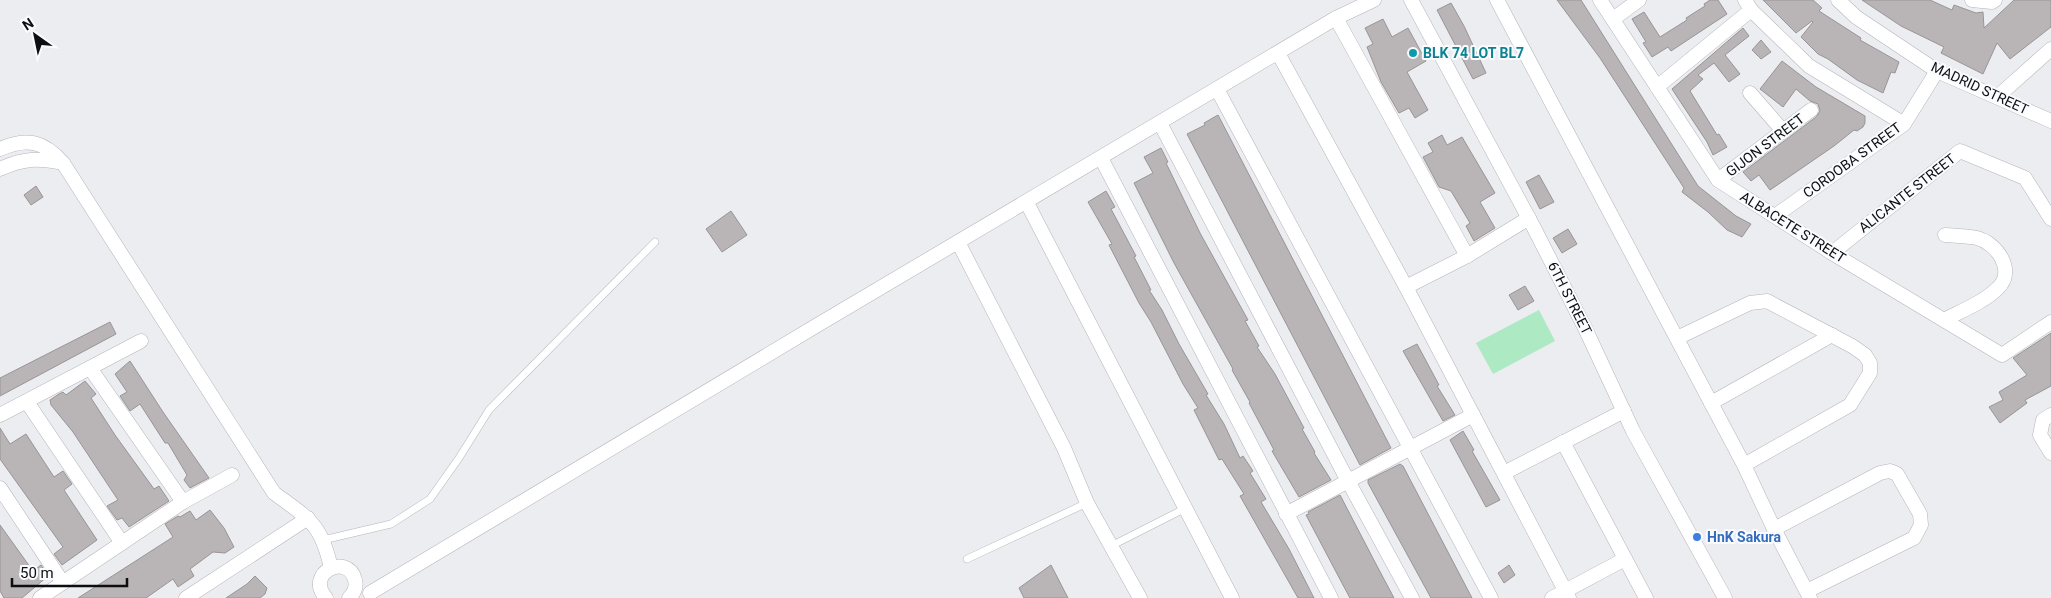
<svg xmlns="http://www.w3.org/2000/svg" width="2051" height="598" font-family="Roboto,sans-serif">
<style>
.green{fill:#ade9c3}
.building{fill:#b9b5b7;stroke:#999496}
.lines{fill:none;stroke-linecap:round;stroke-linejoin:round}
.service-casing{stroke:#b4b5ba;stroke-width:8}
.minor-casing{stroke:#b4b5ba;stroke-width:15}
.service{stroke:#fff;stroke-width:7}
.minor{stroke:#fff;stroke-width:14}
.culture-dot{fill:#0f9aa8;stroke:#f9fbff;stroke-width:2}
.shop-dot{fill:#3f7fe0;stroke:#f9fbff;stroke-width:2}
.labels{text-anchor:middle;stroke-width:4;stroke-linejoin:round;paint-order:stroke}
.culture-label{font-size:14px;font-weight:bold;fill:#0d838f;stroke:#f9fbff;text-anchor:start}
.street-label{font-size:14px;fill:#0d0e0f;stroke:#f9fbff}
.shop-label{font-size:14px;font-weight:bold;fill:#366cbe;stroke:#f9fbff;text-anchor:start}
</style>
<rect width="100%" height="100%" fill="#ecedf1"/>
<polygon class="green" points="1539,310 1555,341 1493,374 1476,343"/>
<g class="building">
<polygon points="1557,0 1581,0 1698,186 1736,216 1751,224 1742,237 1727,230 1708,212 1682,192 1684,188 1600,58"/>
<polygon points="1710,0 1718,0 1727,14 1671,51 1668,47 1652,57 1643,43 1646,42 1632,19 1644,12 1660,37 1687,20 1686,18 1705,6 1704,4"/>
<polygon points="1763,0 1813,0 1822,8 1819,11 1861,38 1860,40 1899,62 1895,73 1891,72 1883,93 1857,80 1828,59 1818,54 1801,37 1813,22 1812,21 1796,33"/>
<polygon points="1862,0 1930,0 1952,10 1954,5 1976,13 1983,12 1984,28 2014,0 2051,0 2051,27 2010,59 1997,43 1983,74 1941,53 1944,47 1901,26"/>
<polygon points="1451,3 1464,26 1486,73 1473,79 1437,10"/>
<polygon points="1383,19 1392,37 1408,28 1426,61 1407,72 1428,110 1415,118 1409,108 1399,113 1381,82 1367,47 1373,44 1365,28"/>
<polygon points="1743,28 1749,36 1725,55 1740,74 1729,82 1714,63 1698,75 1703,79 1690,91 1717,135 1719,134 1727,147 1713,155 1707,142 1672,89"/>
<polygon points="1761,40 1771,52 1761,59 1752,50"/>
<polygon points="1782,61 1816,87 1865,116 1865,123 1863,127 1857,131 1854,130 1834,146 1770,190 1759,175 1751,181 1743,172 1816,117 1820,111 1818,104 1810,101 1796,89 1783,107 1760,89"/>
<polygon points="1218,115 1391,448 1360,465 1187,134 1205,125 1204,123"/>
<polygon points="1442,135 1447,145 1462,137 1495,193 1480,202 1495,228 1474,241 1466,226 1470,223 1451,191 1439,187 1423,157 1433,152 1428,143"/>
<polygon points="1161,148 1168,162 1166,163 1200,233 1248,320 1245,321 1259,346 1257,347 1275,374 1304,428 1302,429 1315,452 1314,453 1331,480 1299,497 1272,451 1274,450 1249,403 1250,402 1232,370 1233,369 1174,263 1134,183 1153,173 1144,157"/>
<polygon points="1539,175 1554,202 1540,209 1526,182"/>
<polygon points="36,186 43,197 31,205 24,195"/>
<polygon points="1106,191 1115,207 1111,209 1136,256 1134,257 1151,290 1149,290 1162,310 1179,344 1208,394 1206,395 1224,424 1240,458 1243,456 1253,471 1250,473 1266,499 1261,502 1289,549 1314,598 1298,598 1240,496 1244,494 1222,459 1219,460 1194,410 1198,408 1183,384 1151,322 1139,303 1109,245 1112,244 1088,202"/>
<polygon points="731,211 747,235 722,252 706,229"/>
<polygon points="1568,229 1577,244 1562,253 1553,238"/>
<polygon points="1525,286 1534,301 1518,310 1509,295"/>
<polygon points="110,322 116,334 0,396 0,378"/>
<polygon points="2051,333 2051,386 2025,400 2027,403 2000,423 1989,407 2003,400 1999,392 2027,375 2013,358"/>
<polygon points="1417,344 1439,385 1437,386 1455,415 1443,421 1403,351"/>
<polygon points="130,361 163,412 209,478 190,488 184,480 187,475 168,443 165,443 140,404 130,411 120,396 127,392 115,374"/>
<polygon points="85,381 96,394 91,398 115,435 154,489 159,486 169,501 129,527 122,518 117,520 107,506 118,500 73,432 51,405 50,400 59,394 63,392 66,395"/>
<polygon points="0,428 10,444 26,434 54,477 63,471 72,484 64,490 97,540 62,565 54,554 63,547 0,459"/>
<polygon points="1463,431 1474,450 1472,451 1500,500 1486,507 1450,440"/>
<polygon points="1400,464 1403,466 1472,598 1431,598 1368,483 1368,480"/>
<polygon points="1340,495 1377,566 1394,598 1350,598 1343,585 1306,515 1309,514 1308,512"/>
<polygon points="210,510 224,528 234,547 225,553 213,552 190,569 194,576 178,587 173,579 146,598 78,598 173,537 165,524 178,516 180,517 190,511 196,520"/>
<polygon points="0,525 33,571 41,565 48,576 22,598 4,598 0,591"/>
<polygon points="1051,565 1068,598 1024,598 1019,588"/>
<polygon points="1509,565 1515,575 1504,583 1498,573"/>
<polygon points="255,576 267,588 265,594 260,598 226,598 247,584"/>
</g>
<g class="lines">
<g class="service-casing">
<g id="service">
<polyline points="323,540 391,524 430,499 459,458 489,410 655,242"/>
<polyline points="1111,546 1186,508"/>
<polyline points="967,559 1087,503"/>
</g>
</g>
<g class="minor-casing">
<g id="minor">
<polyline points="1411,0 1533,226 1585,328 1633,431 1725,598"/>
<polyline points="1497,0 1744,465 1774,529 1810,598"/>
<polyline points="1600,0 1718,180 1832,253 2002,355 2051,322"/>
<polyline points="1745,0 1751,10 1809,66 1904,124"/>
<polyline points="1838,0 1856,17 1937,71 2051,121"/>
<polyline points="1972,0 1992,2 1995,0"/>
<polyline points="1336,18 1467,256"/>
<polyline points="1613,19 1639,0"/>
<polyline points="1278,53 1406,287 1569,598"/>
<polyline points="1657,87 1751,10"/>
<polyline points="1217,89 1491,598"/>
<polyline points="1750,93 1783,131"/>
<polyline points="1997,97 2051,49"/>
<polyline points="1160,123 1348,481 1412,598"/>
<path d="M0,149c27,-12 44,-8 63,14l211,330c35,26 47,30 57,75"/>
<polyline points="1101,158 1331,598"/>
<path d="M0,169c24,-11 38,-11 63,-6"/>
<polyline points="1718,180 1811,110"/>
<polyline points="1027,203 1232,598"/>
<polyline points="1775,216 1904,124 1937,71"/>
<polyline points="958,242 1064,448 1087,503 1140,598"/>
<polyline points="1832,253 1960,151 2025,178 2051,219"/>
<polyline points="1406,287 1467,256 1529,218"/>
<path d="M1944,320c17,-9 40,-18 54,-32 18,-17 -1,-45 -21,-50 -10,-2 -21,-2 -32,-3"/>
<polyline points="1677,338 1750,303 1767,301 1852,346 1865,355 1870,363 1870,373 1850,405 1744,465"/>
<polyline points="90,368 183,502"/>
<polyline points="27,402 122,543"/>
<polyline points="1711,403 1832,335"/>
<polyline points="0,415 141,341"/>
<polyline points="2051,415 2043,420 2040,435 2051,453"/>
<polyline points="1563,442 1646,598"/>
<polyline points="1504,473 1624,411"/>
<polyline points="0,488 63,583"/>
<polyline points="1286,514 1473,415"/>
<polyline points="1774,529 1880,473 1890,471 1897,474 1920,514 1921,525 1914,538 1807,591"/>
<path d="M370,593c321,-194 643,-384 966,-575l38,-18"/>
<polyline points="40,598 183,502 232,475"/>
<polyline points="186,598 308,518"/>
<path d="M326,598c-22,-25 22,-46 29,-18 2,7 -1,13 -6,18"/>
<polyline points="1552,598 1625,559"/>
</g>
</g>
<use href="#service" class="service"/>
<use href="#minor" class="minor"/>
</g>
<circle class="culture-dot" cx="1413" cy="53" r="5"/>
<circle class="shop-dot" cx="1697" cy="537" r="5"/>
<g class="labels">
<g class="culture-label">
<text x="1423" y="58">BLK 74 LOT BL7</text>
</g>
<g class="street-label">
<text transform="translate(1980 88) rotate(25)" y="5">MADRID STREET</text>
<text transform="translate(1765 145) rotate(-37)" y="5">GIJON STREET</text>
<text transform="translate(1852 160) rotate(-36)" y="5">CORDOBA STREET</text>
<text transform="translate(1907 193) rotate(-38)" y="5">ALICANTE STREET</text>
<text transform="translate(1793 227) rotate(32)" y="5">ALBACETE STREET</text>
<text transform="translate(1570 298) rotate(63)" y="5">6TH STREET</text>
</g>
<g class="shop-label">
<text x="1707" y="542">HnK Sakura</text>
</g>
</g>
<g transform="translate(35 35) rotate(327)" stroke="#f9fbff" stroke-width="4" paint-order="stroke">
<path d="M0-4L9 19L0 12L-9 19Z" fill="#0d0e0f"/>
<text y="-8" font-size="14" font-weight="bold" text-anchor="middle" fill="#0d0e0f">N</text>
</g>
<path d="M12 578v8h115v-8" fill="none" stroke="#0d0e0f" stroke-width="2.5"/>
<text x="20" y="578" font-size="15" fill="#0d0e0f" stroke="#f9fbff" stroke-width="4" paint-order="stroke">50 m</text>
</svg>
